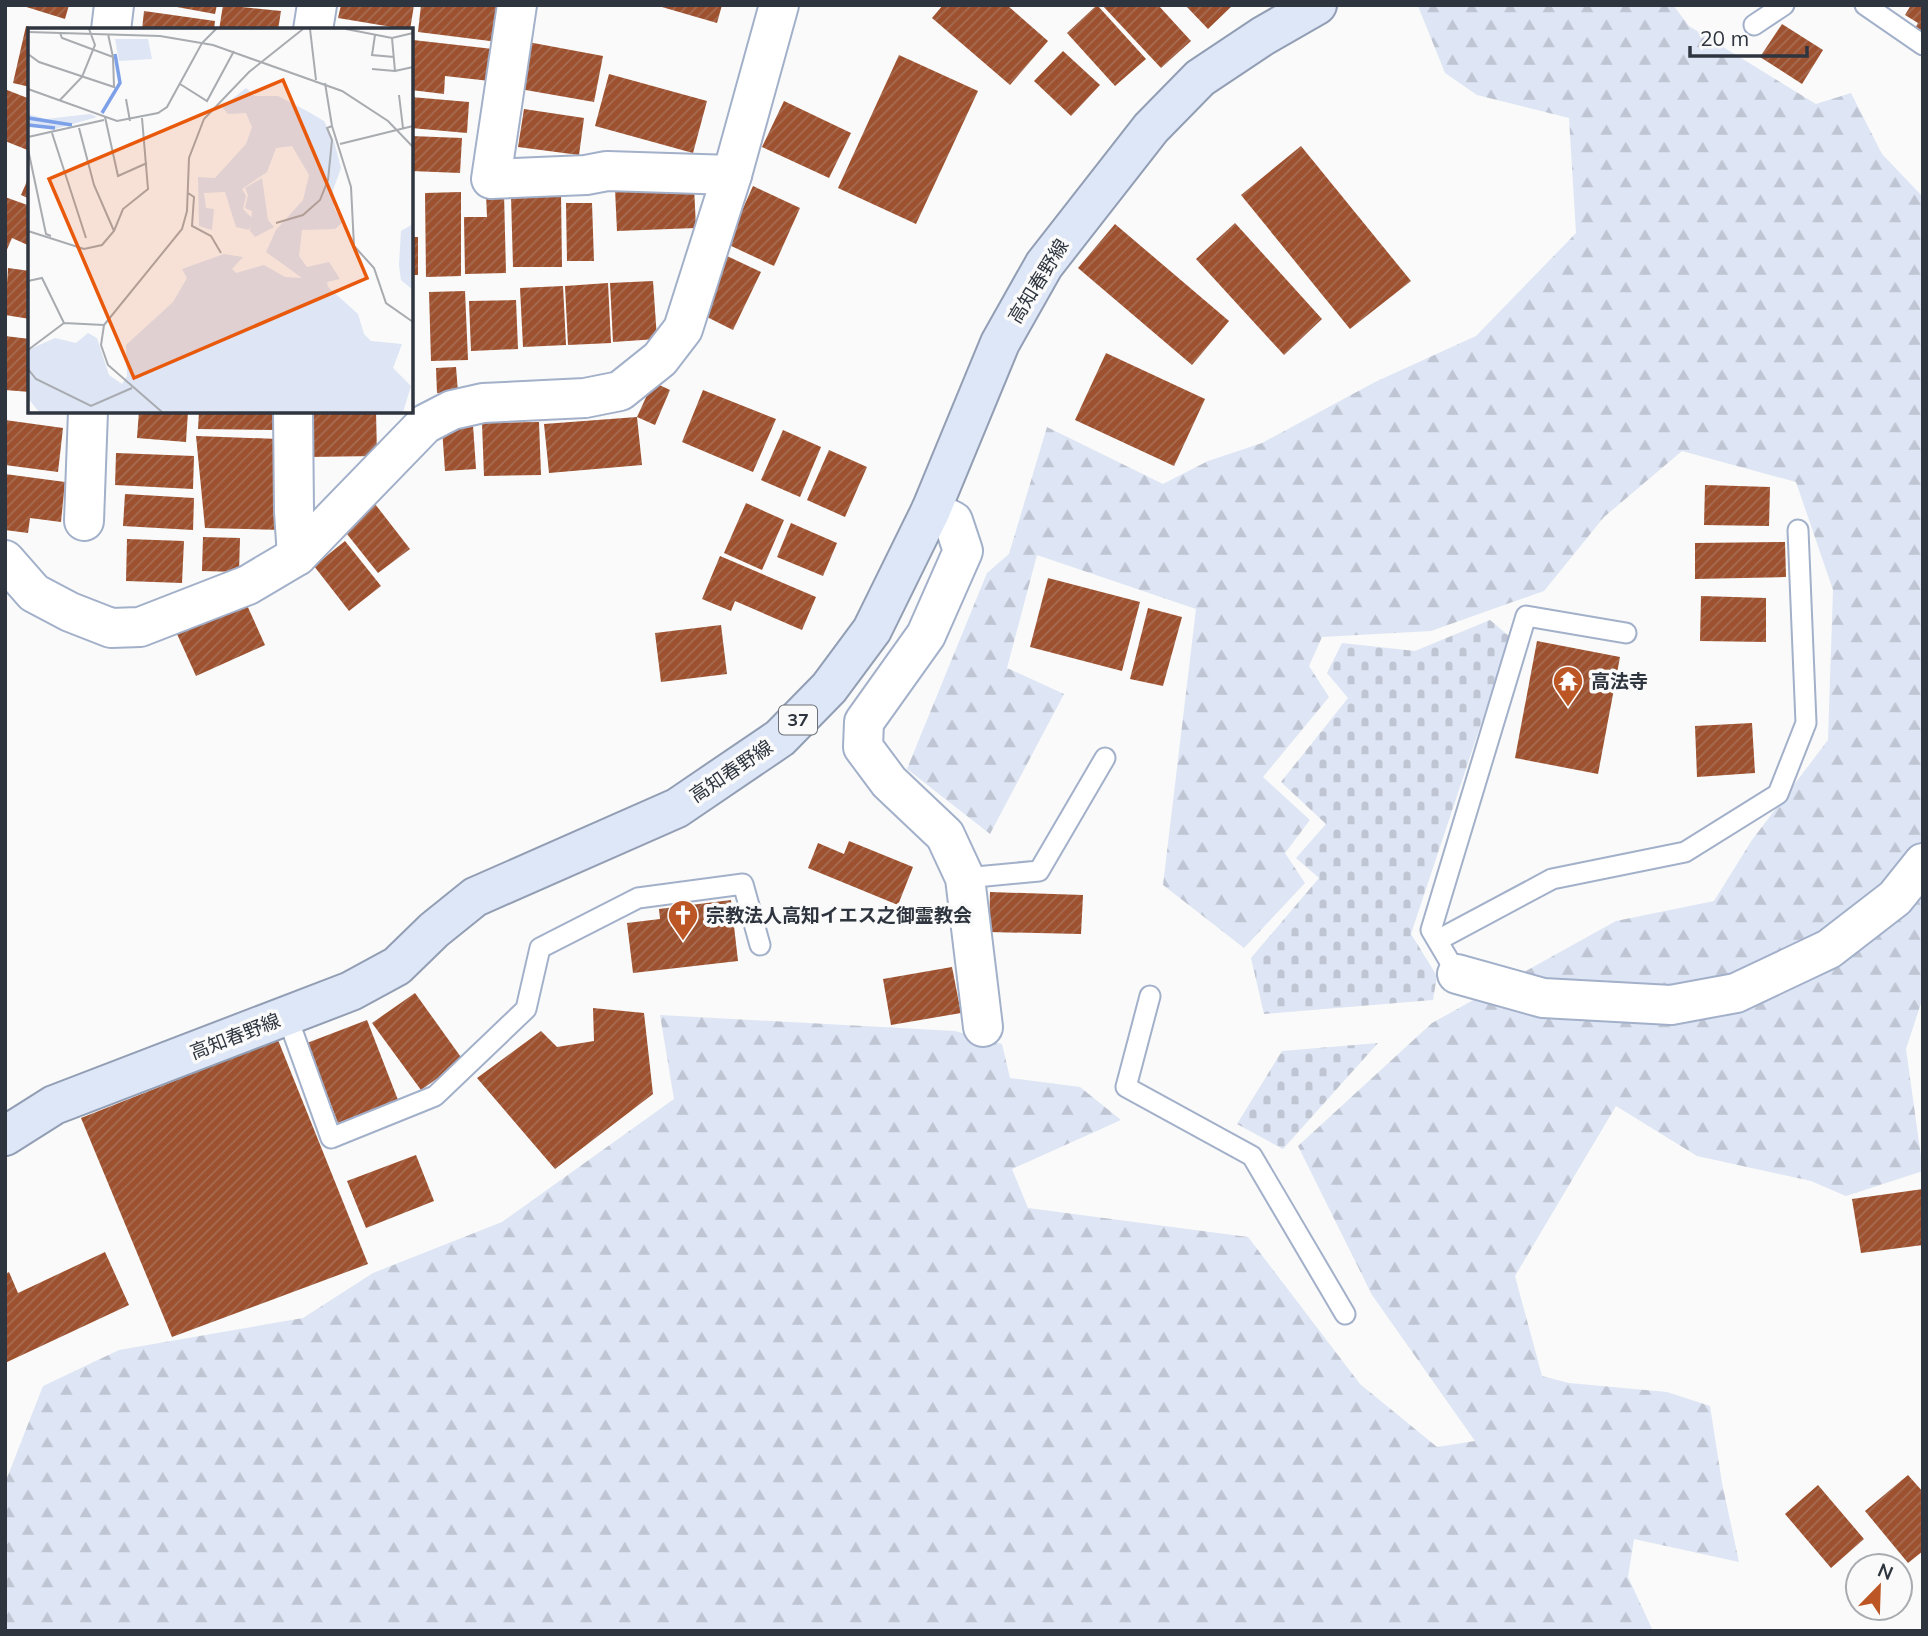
<svg xmlns="http://www.w3.org/2000/svg" width="1928" height="1636" font-family="Mulish,'Noto Sans JP',sans-serif">
<style>
.forest{fill:url(#forest-firs)}
.cemetery{fill:url(#cemetery-stones)}
.building{fill:url(#building-hatch)}
.lines{fill:none;stroke-linecap:round;stroke-linejoin:round}
.service-casing{stroke:#a3b0ca;stroke-width:23}
.minor-casing{stroke:#a3b0ca;stroke-width:42}
.primary-casing{stroke:#929eb4;stroke-width:42}
.service{stroke:#fff;stroke-width:19}
.minor{stroke:#fff;stroke-width:38}
.primary{stroke:#dee7f8;stroke-width:38}
.labels{text-anchor:middle;stroke-width:7;stroke-linejoin:round;paint-order:stroke}
.shield{fill:#f9faf9;stroke:#6c7077;stroke-width:2}
.shield-label{font-size:18px;font-weight:bold;fill:#2f353f}
.street-label{font-size:19px;fill:#2f353f;stroke:#f9faf9}
.poi-label{font-size:19px;font-weight:bold;fill:#2f353f;stroke:#f9faf9;text-anchor:start}
.inset-river{fill:none;stroke:#7da1e8;stroke-width:3.5}
.inset-road{fill:none;stroke:#a8abaf;stroke-width:2}
.view{fill:#e8590c;fill-opacity:0.15;stroke:#e8590c;stroke-width:3.5}
.inset-edge{fill:none;stroke:#2f353f;stroke-width:3.5}
</style>
<defs>
<pattern id="forest-firs" width="22" height="20" patternUnits="userSpaceOnUse" patternTransform="scale(1.75)"><rect width="22" height="20" fill="#dee5f4"/><path d="M5 1l3.5 6h-7zM16 11l3.5 6h-7z" fill="#bfc5d2"/></pattern>
<pattern id="cemetery-stones" width="16" height="16" patternUnits="userSpaceOnUse" patternTransform="scale(1.75)"><rect width="16" height="16" fill="#dee5f4"/><path d="M2 7V4a2 2 0 0 1 4 0v3zM10 15v-3a2 2 0 0 1 4 0v3z" fill="#bfc5d2"/></pattern>
<pattern id="building-hatch" width="6" height="6" patternUnits="userSpaceOnUse" patternTransform="scale(1.75)"><rect width="6" height="6" fill="#9d512f"/><path d="M-1 1l2-2M0 6l6-6M5 7l2-2" fill="none" stroke="#a66d54"/></pattern>
</defs>
<rect width="100%" height="100%" fill="#f9faf9"/>
<polygon class="forest" points="1673,5 1689,26 1816,104 1851,93 1882,154 1923,197 1923,997 1906,1049 1923,1171 1846,1196 1811,1181 1697,1156 1616,1106 1515,1276 1542,1376 1569,1383 1667,1392 1710,1406 1722,1483 1739,1562 1634,1539 1628,1577 1653,1631 5,1631 5,1483 43,1386 119,1350 303,1318 373,1273 502,1222 674,1099 660,1015 955,1031 1002,1044 1010,1078 1080,1087 1121,1120 1012,1169 1028,1208 1248,1237 1360,1384 1437,1447 1475,1441 1372,1295 1298,1146 1432,1023 1616,921 1714,901 1752,840 1828,740 1833,590 1796,482 1682,451 1604,517 1544,591 1431,631 1322,637 1309,666 1329,697 1263,777 1310,820 1285,853 1305,883 1244,948 1163,885 1196,609 1037,555 1007,668 1064,694 990,834 907,769 987,573 1009,554 1047,427 1163,484 1208,461 1262,443 1375,382 1476,336 1576,233 1569,118 1477,95 1445,73 1418,6"/>
<g class="cemetery">
<polygon points="1490,620 1510,637 1411,934 1437,976 1433,1000 1264,1014 1251,958 1319,878 1296,858 1326,824 1281,782 1348,698 1327,673 1342,643 1415,651"/>
<polygon points="1378,1043 1283,1149 1237,1124 1282,1051"/>
</g>
<g class="building">
<polygon points="20,5 69,5 65,19"/>
<polygon points="166,5 217,5 215,14"/>
<polygon points="223,5 281,11 278,30 219,30"/>
<polygon points="341,5 414,5 410,30 338,18"/>
<polygon points="421,5 502,5 498,42 418,32"/>
<polygon points="655,5 722,5 717,23"/>
<polygon points="943,5 1007,5 1048,41 1010,85 932,18"/>
<polygon points="1097,5 1146,59 1115,86 1067,33"/>
<polygon points="1102,5 1158,5 1191,41 1161,68"/>
<polygon points="1185,5 1233,5 1208,29"/>
<polygon points="1911,5 1923,5 1923,36 1914,30 1918,23 1905,15"/>
<polygon points="144,11 215,21 214,30 142,30"/>
<polygon points="1782,24 1823,50 1802,84 1760,57"/>
<polygon points="26,26 39,29 30,30 30,87 13,83"/>
<polygon points="413,40 493,49 490,81 445,76 444,94 411,90"/>
<polygon points="528,42 603,56 594,102 520,89"/>
<polygon points="1063,51 1100,85 1071,116 1034,81"/>
<polygon points="899,55 978,91 916,224 838,188"/>
<polygon points="609,74 707,101 693,153 595,126"/>
<polygon points="7,90 30,99 30,151 5,141"/>
<polygon points="411,97 469,102 467,133 411,128"/>
<polygon points="784,101 851,133 829,178 762,147"/>
<polygon points="524,109 584,118 579,155 518,147"/>
<polygon points="411,136 462,138 460,173 411,171"/>
<polygon points="1301,146 1411,281 1350,329 1241,195"/>
<polygon points="30,174 30,199 21,195"/>
<polygon points="694,186 696,228 617,231 615,189"/>
<polygon points="753,186 800,208 774,266 727,244"/>
<polygon points="461,192 461,276 426,277 425,193"/>
<polygon points="504,193 506,273 465,274 464,217 487,217 486,194"/>
<polygon points="561,195 562,267 513,267 511,196"/>
<polygon points="5,197 30,206 30,246 12,238 5,254"/>
<polygon points="566,203 592,203 594,261 567,261"/>
<polygon points="1235,223 1322,319 1284,355 1196,259"/>
<polygon points="1115,224 1229,321 1192,365 1078,268"/>
<rect x="411" y="237" width="7" height="38"/>
<polygon points="727,256 761,272 733,330 699,313"/>
<polygon points="8,268 30,271 30,319 5,315"/>
<polygon points="653,281 657,339 613,342 610,283"/>
<polygon points="608,283 611,343 568,345 565,286"/>
<polygon points="563,286 566,345 523,347 520,288"/>
<polygon points="465,291 468,360 431,361 429,292"/>
<polygon points="516,300 518,349 471,351 469,301"/>
<polygon points="5,336 30,339 30,392 5,390"/>
<polygon points="1106,353 1205,399 1174,466 1075,420"/>
<polygon points="456,367 458,392 437,393 436,368"/>
<polygon points="653,382 670,390 655,425 637,417"/>
<polygon points="703,390 776,419 753,472 682,442"/>
<polygon points="139,411 188,411 186,442 137,438"/>
<polygon points="199,411 276,411 276,430 198,429"/>
<polygon points="307,411 376,411 377,456 308,457"/>
<polygon points="637,417 642,465 549,473 544,424"/>
<polygon points="5,420 63,428 58,472 5,465"/>
<polygon points="539,422 541,475 484,476 482,423"/>
<polygon points="473,425 476,469 445,471 442,428"/>
<polygon points="783,430 821,447 800,497 761,480"/>
<polygon points="196,436 278,439 282,530 205,528"/>
<polygon points="829,450 867,467 845,517 807,500"/>
<polygon points="116,453 194,456 193,489 115,485"/>
<polygon points="5,474 65,482 61,522 30,518 28,533 5,530"/>
<polygon points="1705,485 1770,487 1769,526 1704,525"/>
<polygon points="125,494 194,498 193,530 123,526"/>
<polygon points="746,503 784,520 762,570 724,553"/>
<polygon points="375,504 410,549 378,573 343,529"/>
<polygon points="791,523 837,543 823,576 777,557"/>
<polygon points="203,537 240,538 239,572 202,571"/>
<polygon points="127,539 184,541 182,583 126,581"/>
<polygon points="345,541 381,586 349,611 314,566"/>
<polygon points="1785,542 1786,577 1695,579 1695,543"/>
<polygon points="720,556 816,597 802,630 735,601 731,611 702,599"/>
<polygon points="1048,578 1140,602 1122,671 1030,647"/>
<polygon points="1701,596 1766,598 1766,642 1700,641"/>
<polygon points="246,603 265,645 196,676 177,634"/>
<polygon points="1148,608 1182,617 1163,686 1130,679"/>
<polygon points="721,625 727,674 661,682 655,633"/>
<polygon points="1537,641 1620,657 1598,774 1515,758"/>
<polygon points="1752,723 1755,773 1697,777 1695,726"/>
<polygon points="849,841 913,867 898,905 808,868 818,843 844,854"/>
<polygon points="990,892 1083,895 1081,934 989,932"/>
<polygon points="731,900 738,961 633,973 627,923 660,919 659,909"/>
<polygon points="952,967 961,1013 891,1025 883,979"/>
<polygon points="415,993 463,1060 421,1090 372,1023"/>
<polygon points="593,1008 644,1013 653,1094 555,1169 477,1078 541,1031 557,1047 594,1041"/>
<polygon points="367,1020 398,1100 338,1123 307,1043"/>
<polygon points="278,1040 368,1264 172,1337 81,1118"/>
<polygon points="416,1155 434,1201 366,1228 347,1181"/>
<polygon points="1923,1189 1923,1245 1861,1253 1852,1199"/>
<polygon points="105,1252 129,1305 5,1363 5,1274 9,1272 18,1293"/>
<polygon points="1908,1475 1923,1492 1923,1551 1908,1563 1865,1511"/>
<polygon points="1818,1485 1864,1539 1831,1568 1785,1514"/>
</g>
<g class="lines">
<g class="service-casing">
<g id="service">
<polyline points="1865,5 1923,45"/>
<polyline points="1754,25 1784,5"/>
<polyline points="965,878 1039,871 1105,758"/>
<polyline points="1438,940 1552,879 1685,852 1778,794 1806,723 1798,530"/>
<polyline points="1457,974 1431,930 1526,616 1626,633"/>
<polyline points="1150,996 1126,1087 1252,1156 1345,1314"/>
<polyline points="287,1016 331,1138 435,1096 526,1009 540,948 638,898 743,884 760,945"/>
</g>
</g>
<g class="minor-casing">
<g id="minor">
<polyline points="517,5 491,179 586,175 607,171 732,175"/>
<polyline points="111,30 114,5"/>
<polyline points="313,30 317,5"/>
<polyline points="293,411 294,512 297,556"/>
<polyline points="931,510 953,521 963,551 926,635 864,722 863,747 889,782 945,835 965,878 983,1027"/>
<polyline points="84,521 88,411"/>
<polyline points="5,560 34,593 70,612 111,628 140,627 248,585 297,556 425,424 452,410 483,403 585,398 620,391 660,359 683,329 732,175 779,5"/>
<polyline points="1457,974 1543,998 1671,1005 1736,993 1829,949 1895,898 1923,863"/>
</g>
</g>
<g class="primary-casing">
<polyline id="primary" points="5,1136 54,1105 351,991 397,966 434,930 475,897 677,808 780,738 829,688 872,630 931,510 1000,343 1044,265 1151,128 1200,78 1263,36 1317,5"/>
</g>
<use href="#service" class="service"/>
<use href="#minor" class="minor"/>
<use href="#primary" class="primary"/>
</g>
<defs>
<g id="temple-pin" transform="scale(1.575)"><path d="M0 17L-7.5 6A9.5 9.5 0 1 1 7.5 6Z" fill="#bc5725" stroke="#f9faf9"/><path d="M0-6L5-2H3V0L6.5 2.5H4V6H1.5V3h-3V6H-4V2.5H-6.5L-3 0V-2H-5Z" fill="#fff"/></g>
<g id="church-pin" transform="scale(1.575)"><path d="M0 17L-7.5 6A9.5 9.5 0 1 1 7.5 6Z" fill="#bc5725" stroke="#f9faf9"/><path d="M-1.2-6h2.4v3.5h3.3v2.4h-3.3V6h-2.4V-.1h-3.3v-2.4h3.3Z" fill="#fff"/></g>
</defs>
<g fill-rule="evenodd">
<use href="#temple-pin" x="1568" y="681"/>
<use href="#church-pin" x="683" y="915"/>
</g>
<g class="labels">
<rect class="shield" x="779" y="705.5" width="38" height="29" rx="5"/>
<g class="shield-label">
<text x="798" y="726">37</text>
</g>
<g class="street-label">
<text transform="translate(1038 281) rotate(-58)" y="7">高知春野線</text>
<text transform="translate(731 771) rotate(-34)" y="7">高知春野線</text>
<text transform="translate(235 1036) rotate(-21)" y="7">高知春野線</text>
</g>
<g class="poi-label">
<text x="1591" y="688">高法寺</text>
<text x="706" y="922">宗教法人高知イエス之御霊教会</text>
</g>
</g>
<g transform="translate(28 28)">
<rect width="385" height="385" fill="#f9faf9"/>
<path d="M0,86l18,5 44,-5 7,3 -42,12 -27,-4z" fill="#dee5f4"/>
<path d="M87,11h33l4,20 -33,2zM218,60l9,8h23l29,15 17,10 10,20 7,27 -8,22 1,18 9,14 -8,7 -33,1 -3,26 8,11 22,-5 11,17 -13,3 1,5 30,27 6,20 7,7 31,3 -9,24 18,18 -8,26h-364l-11,-14v-48l27,-12 21,5 12,-10 9,5 12,37 13,9 5,-8 -1,-31 47,-43 14,-24 -5,-9 42,-15 19,3 -11,12 4,4 28,-8 21,12 17,1 -36,-26 10,-22 27,-30 6,-25 -17,-29 -16,2 -9,24 -25,17 4,7 -3,13 10,10 -4,11 -13,-3 -11,-35 -21,1 2,15 8,1 -2,21 -13,-4 -1,-49 17,1 31,-34 6,-17 -6,-14 -18,1 -6,-7zM385,196v66l-12,-10 -2,-15 2,-34z" fill="#dee5f4"/>
<path d="M234,150l6,42 6,7 -19,10 -5,-6 2,-20 -7,-3 3,-13 -3,-7z" fill="#dee5f4"/>
<path class="inset-river" d="M74,85l18,-30 -5,-29M0,90l44,7M0,97l27,3"/>
<path class="inset-road" d="M282,1l6,51M318,1l46,9 21,-5M0,4l132,4 53,9 129,46 46,30 25,26M80,6l5,23M347,7l-3,20 22,2M364,10l3,33 18,-4M0,26l11,8 75,25 -1,-30 -51,-19 -2,-5M344,41l23,2M297,55l7,43 19,61 3,59 20,22 12,35 27,19M152,56l27,17 27,-50M0,61l89,32 41,-8 9,-6 35,-64 14,-14M371,67l4,33M98,71l4,22M32,72l22,-23 13,-32 -6,-16M77,89l13,59 29,-13M51,100l15,57 20,46M24,105l34,105M0,109l76,-17M312,116l73,-18M0,121l18,85 5,2M160,165l6,4 -2,29 19,10 10,17M248,195l27,-8 17,-15 8,-20 4,-40 -5,-12 5,-2M0,203l56,18 18,-4 12,-14 9,-22 25,-20 -6,-71M0,253l14,-3 22,45M0,322l36,-27 40,2M0,341l8,10 55,27 41,-18M134,384l-54,-47 -7,-20 3,-20 78,-96 5,-18 2,-53 15,-39 45,-47 54,-43"/>
<path class="view" d="M255,52l84,198 -233,100 -85,-199z"/>
<rect width="385" height="385" class="inset-edge"/>
</g>
<rect width="1928" height="1636" fill="none" stroke="#2f353f" stroke-width="14"/>
<g transform="translate(1879 1587) rotate(23)"><circle r="33" fill="#f9faf9" stroke="#a8abaf" stroke-width="2"/>
<path d="M0-5L12 26L0 18L-12 26Z" fill="#bc5725"/>
<text y="-10" font-size="19" font-weight="bold" text-anchor="middle" fill="#2f353f">N</text>
</g>
<path d="M1690 46v10h117v-10" fill="none" stroke="#2f353f" stroke-width="3.5"/>
<text x="1700" y="46" font-size="21" fill="#2f353f" stroke="#f9faf9" stroke-width="5" paint-order="stroke">20 m</text>
</svg>
